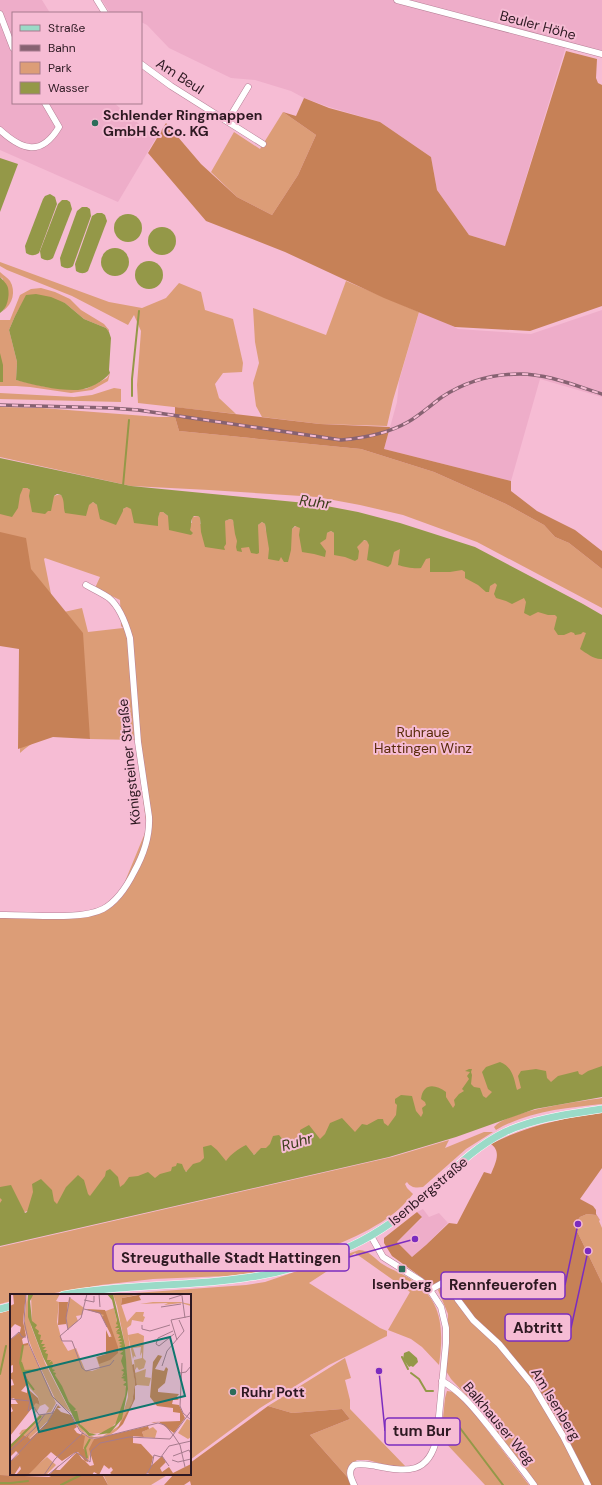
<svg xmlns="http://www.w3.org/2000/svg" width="602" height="1485" font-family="'DM Sans',sans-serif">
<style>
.built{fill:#eeadc9}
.green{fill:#dc9d77;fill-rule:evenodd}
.forest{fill:#c68157}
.water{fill:#949848}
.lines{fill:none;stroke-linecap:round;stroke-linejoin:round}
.stream{stroke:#949848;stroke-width:2}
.minor-casing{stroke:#b68097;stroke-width:7}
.major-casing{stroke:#fff;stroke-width:8}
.minor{stroke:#fff;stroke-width:6}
.major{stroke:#9adac7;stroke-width:7}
.rail-casing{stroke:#876272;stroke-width:3.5}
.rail{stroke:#f6bcd4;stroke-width:2;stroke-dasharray:6;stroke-linecap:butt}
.poi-dot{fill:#2d6d5a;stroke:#f6bcd4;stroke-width:1.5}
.labels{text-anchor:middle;stroke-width:4;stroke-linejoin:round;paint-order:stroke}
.street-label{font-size:14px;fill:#2e1922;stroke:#f6bcd4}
.poi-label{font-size:14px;font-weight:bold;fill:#2e1922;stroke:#f6bcd4;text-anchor:start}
.park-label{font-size:14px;fill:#5a2c0b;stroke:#f6bcd4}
.water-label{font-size:15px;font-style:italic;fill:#3a3c19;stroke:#f6bcd4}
.inset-river{fill:none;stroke:#949848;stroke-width:2}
.inset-road{fill:none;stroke:#a67b8d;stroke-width:1}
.view{fill:#0f766e;fill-opacity:0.15;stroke:#0f766e;stroke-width:2}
.inset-edge{fill:none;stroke:#2e1922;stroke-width:2}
.leader{fill:none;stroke:#7b2cbf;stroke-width:1.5}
.callout-dot{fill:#7b2cbf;stroke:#f6bcd4;stroke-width:1.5}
.callout{fill:#f6bcd4;stroke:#7b2cbf;stroke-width:1.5}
.callout-label{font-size:15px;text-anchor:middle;font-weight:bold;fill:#2e1922}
</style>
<rect width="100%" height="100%" fill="#f6bcd4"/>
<g class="built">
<polygon points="0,0 42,0 50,13 13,13 13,103 114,103 156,138 118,202 0,150"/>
<polygon points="102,0 602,0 602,51 567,43 505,246 469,235 437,190 431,157 380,122 329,107 304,98 291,91 255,80 231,78 169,48 147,25 141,22 141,13 110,13"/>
<polygon points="420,309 458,329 531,334 602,310 602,397 540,379 511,481 384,449 397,402 399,381"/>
<polygon points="423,1209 429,1217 439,1213 448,1223 426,1245 412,1257 397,1242 422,1218 417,1212"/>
</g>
<g class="green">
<polygon points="283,112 316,135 298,175 272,215 237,197 211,172 234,132 260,149"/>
<polygon points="0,262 109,302 142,308 166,298 179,283 201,292 205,310 233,319 243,363 242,372 223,373 215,384 219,398 236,414 138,403 137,385 141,331 134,315 128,325 72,296 7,270 0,266"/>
<path d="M0,272c3,3 8,6 10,9 6,10 3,23 -7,30l2,-4 -2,-28 -3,-2z"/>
<polygon points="346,281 419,312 393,400 387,426 320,424 262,417 256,406 253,383 259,363 255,342 253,308 326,335"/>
<polygon points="41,288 55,292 70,299 81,310 104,324 109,330 109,332 106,328 84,319 65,303 27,295 15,316 9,330 17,362 16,380 46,387 86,389 107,378 110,373 108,381 92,390 71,393 30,387 16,386 0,386 0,320 10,320 20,295 31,289"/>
<polygon points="114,388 121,389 121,402 0,399 0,393 74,397 92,395"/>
<polygon points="0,407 42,408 158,417 175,417 179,431 361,449 434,472 506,504 544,525 555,537 569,543 602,569 602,608 477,542 403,515 360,505 317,497 209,490 131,486 0,457"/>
<path d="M23,488h4l3,2v5l24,1 3,-1h4l3,4 24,6 5,-3 4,3 26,6v-2l4,-2h2l29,10 2,-5h3l5,4 24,7v-6l6,-1 2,2v6l25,-3 5,-2 3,1 2,8 23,3v-6l4,-3 3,2 1,7 26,-2 4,-3 4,1v6h27l4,-2 3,2 33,8 26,4 64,17 145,70v438l-38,11 -166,43 -134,27 -8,2 -2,2 -1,-1 -196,51 -57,12v-300l66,-2 32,-4 21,-15 28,-68 -12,-88 -45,-1 -1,-5c-30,1 -45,-3 -69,19l1,-106 -21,-6v-151h21zM45,558l55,19 -5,11 25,12 1,26 2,2 -35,4 -6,-24 -27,6 -11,-55z"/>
<path d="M602,1098v6c-36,4 -74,7 -106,26l-2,-3c15,-17 84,-25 108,-29z"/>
<path d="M484,1132h9l-27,17 -43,38c-7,1 -12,1 -16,-5l-2,2 2,4 6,6c-6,7 -13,15 -20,20 -30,23 -69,35 -104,49l-7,-14 -1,1 5,14 -26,8 -34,4 -73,3 -52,6 -58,10h-32v6l-11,3v-57l392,-90 57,-17 -4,8z"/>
<polygon points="587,1214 596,1215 600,1220 599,1221 602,1228 602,1283 574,1225 580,1217"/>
<path d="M359,1250c11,0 16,10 25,15 8,5 17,8 25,13 34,21 35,51 30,87l-17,-18 -11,-8 -23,-9 22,-38 -55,-39 -46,30 71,45 7,3v5l-58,29 -69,43 -70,52v-165h-83l139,-10 19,-3z"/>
<path d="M442,1286l5,1 4,4c26,30 55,60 78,93 22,31 39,67 56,101h-48l-57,-75 -29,-31 -5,-8 2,-57 -10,-24z"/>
<polygon points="11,1310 11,1474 55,1474 49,1476 0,1475 0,1313"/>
<polygon points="345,1358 351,1378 345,1380 350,1400 350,1409 407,1468 389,1466 368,1460 357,1460 348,1467 349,1479 310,1435 350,1419 342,1409 292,1413 268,1406"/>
<polygon points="447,1391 454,1392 475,1414 529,1485 485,1485 441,1438 445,1398"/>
<polygon points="103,1474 169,1474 151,1485 108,1485"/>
</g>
<g class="forest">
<polygon points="566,51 597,59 596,78 598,83 602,85 602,306 530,331 455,327 384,298 285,252 206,221 148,153 166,123 201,164 237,197 272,215 298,175 316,135 283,112 296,116 304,98 329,108 380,122 431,157 437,190 469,235 505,246"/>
<polygon points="175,407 320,424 390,427 384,449 511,481 511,491 537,511 575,530 602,551 602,569 569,543 555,537 544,525 506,504 434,472 361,449 179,431 175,417"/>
<polygon points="0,532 26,538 31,569 83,633 90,739 53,737 18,749 19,649 0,646"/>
<path d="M602,1113v55l-22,31 13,7 3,4v4l4,6 2,8 -2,-8 -4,-5 -9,-1 -7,3 -6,8 28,58v202h-13l-56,-102 -59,-65 -14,-19 -3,-9 -6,-7 -3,-5 -16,7 -40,-29 -8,-13v-5l33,-26 5,5 -25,25 15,15 14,-12 23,-22 8,1 27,-52 7,2c4,-10 11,-22 0,-30 35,-18 72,-26 111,-31z"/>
<polygon points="268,1406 292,1413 342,1409 350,1419 310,1435 349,1479 353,1485 191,1485 190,1481 184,1485 164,1485 174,1474 190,1474 190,1463"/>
<polygon points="55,1474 102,1474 108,1485 0,1485 0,1475 49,1477"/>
</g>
<g class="water">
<polygon points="0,158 18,164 0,212"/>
<path d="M50,194l5,3 2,7 -18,49c-5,3 -8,3 -13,0l-1,-7 18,-47 2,-3z"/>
<path d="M62,200h5l3,2 2,7 -19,49c-4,3 -7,3 -12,0l-1,-7 18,-47z"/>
<path d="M82,207h5l3,2 1,7 -18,50c-4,3 -7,3 -12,0l-1,-8 17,-47z"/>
<path d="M97,213h5l3,2 2,6 -19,50c-4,3 -7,3 -12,0l-1,-7 17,-48z"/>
<circle cx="128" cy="228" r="14"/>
<circle cx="162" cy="241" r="14"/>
<circle cx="115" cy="262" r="14"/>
<circle cx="149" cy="275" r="14"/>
<path d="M0,277c3,3 7,7 8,11 2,8 -1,21 -8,25z"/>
<path d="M36,294l15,3 14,6 19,16 22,9 3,4 2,6 -2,32 1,3c-7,9 -21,16 -32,17 -17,1 -46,-5 -62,-10l1,-18 -8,-32 6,-14 11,-21z"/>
<polygon points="0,353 3,365 3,382 0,382"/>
<path d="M0,458l131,28 185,18 42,8 42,11 75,24 108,57 19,11v44c-7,1 -16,-6 -22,-10l6,-16 -3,-1 -2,2 -6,1 -1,-2 -3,-1 -7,3h-6l-4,-6 3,-12 -2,-2h-7l-10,-3 -8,4 -6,-3 2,-11 -2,-4 -12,6 -6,-3 -10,-3 -2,-4 3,-9 -2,-2 -5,3 -1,6h-3l-8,-7 -13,-7v-6l-3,-2 -12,2h-20v-14l-4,1 -5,9c-6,1 -17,-1 -23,-3l2,-16 -6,3 -3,12 -3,3 -21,-7 2,-15 -2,-4 -3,-1 -7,7 2,4 -1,8 -3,2 -10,-4 -11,-2v-22l-3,-2 -4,2 -1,6 -6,4 6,8 -1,6 -11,-3 -12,-2 -3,-17 1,-7 -5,-2 -3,3 -1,21 -3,12h-4l-3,-5 -2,4 -11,-2 1,-10 -4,-25 -3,-2 -4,3 1,26v2l-2,1 -6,-1 -2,-6 -8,1 1,4 -5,-1 -1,-4 1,-6 -2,-7 -2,-14 -3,-1 -5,2 1,23 -2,3 1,3 -20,-3 -4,-15 -1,-14 -2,-2h-4c-4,3 -2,9 -4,14l3,3 -2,2 -22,-5 -1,-14 -5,-4h-3l-2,6v8l-24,-3 -3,-14 -4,-2 -4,2v2l-7,14 -16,-6 -3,-14 -4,-3 -4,3 -3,11 -21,-3c-2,-6 0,-12 -4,-18l-4,-1 -3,2 -3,15h-3l-3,3 -13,-2 -3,-16 1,-6 -3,-2h-4l-3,7 -2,13 -6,9 -12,-3z"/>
<path d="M500,1062c13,5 14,17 17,28l4,-2 -3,-12 3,-5 15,-2 10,2 1,7 4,4 7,-6 20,-5 1,3 3,1 6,-4 14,-5v31l-67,12 -79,28 -67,20 -389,89v-43l2,-3 -2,-2v-11l11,-2 14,28 2,-1 6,-20 -1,-8 9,-5 11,11 2,11 3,3 9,-17 12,-12 6,5 4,14 2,2 15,-20 1,-5 4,-2 8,8 2,10 4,-3 5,-7 9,-1 10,-4 7,6 5,-4 11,-3 1,-4 4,-1 1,-3 5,1 2,5 2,3 7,-8 7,-2 4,-4 -1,-11 8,-2 6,5 9,11c5,-7 12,-12 20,-16l8,10 7,-7h5l4,-4 3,-8 6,-1 9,11 10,-8 7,3 6,-5 -8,-1 -3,-3v-2l9,-5 11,14 5,-5 5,-11 12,-5 13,14 7,-8 5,1 11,-6h5l1,4 4,3 8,-11 1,-10 -2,-2v-4l6,-4 11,1 4,15 5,6 2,-4 -1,-5 4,-3 -1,-3 -4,-3c2,-16 14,-15 25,-7v5l7,11 2,-3 -1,-5 5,-6 5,-3 -2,-2 7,-10 -2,-3 3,-4 -5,-1 4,-2h3l-1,3 1,3 -1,9 3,3 6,1 3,8 3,2 6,-6 -4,-3 -6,-17 4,-5z"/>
<polygon points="409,1351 417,1358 418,1362 413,1367 411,1366 409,1367 403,1359 404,1353"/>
</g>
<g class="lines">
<g class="stream">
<polyline points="132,396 132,379 139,311"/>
<polyline points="123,486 129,420"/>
<polyline points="402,1357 408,1369"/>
<polyline points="411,1373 419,1379 426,1391 433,1391"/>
<polyline points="0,1374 6,1346"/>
<polyline points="454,1420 503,1485"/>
<polyline points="0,1483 11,1483 28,1481"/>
<polyline points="61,1485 83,1474"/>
</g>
<g class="minor-casing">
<g id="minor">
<polyline points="97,0 105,13"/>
<polyline points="397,0 602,54"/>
<polyline points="0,14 13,48"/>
<polyline points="141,64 171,86 263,144"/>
<polyline points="228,120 248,87"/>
<path d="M0,130c22,20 41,27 59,-3l-14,-24"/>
<path d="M0,915c27,-1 80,6 103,-6 15,-8 24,-23 31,-37 10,-18 16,-35 15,-55l-11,-75 -8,-104c-4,-14 -10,-31 -21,-40 -7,-5 -16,-9 -23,-13"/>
<polyline points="430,1290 444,1282 449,1284 458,1300 473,1320 499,1344 532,1384 563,1436 588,1485"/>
<path d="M442,1381c20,11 34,30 48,47 15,19 30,38 44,57"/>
<path d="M354,1485c-3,-7 -7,-14 0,-20 7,-2 15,0 22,1 31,6 53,9 61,-29l9,-94v-15l-5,-21 -11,-17 -9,-9 -38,-24 -12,-21"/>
</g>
</g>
<g class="major-casing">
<g id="major">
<path d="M63,1295c60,-11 121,-8 181,-17 33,-4 67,-14 98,-28 29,-12 55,-30 78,-50 28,-25 52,-52 85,-68 30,-14 65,-18 97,-23"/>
<polyline points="0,1309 11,1306"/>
</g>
</g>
<use href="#minor" class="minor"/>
<use href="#major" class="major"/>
<g class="rail-casing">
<path id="rail" d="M0,405l110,3 28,2 203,30c23,-2 46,-6 67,-18 12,-7 23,-17 34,-25 23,-15 50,-23 78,-23 28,0 56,12 82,20"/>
</g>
<use href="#rail" class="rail"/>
</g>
<g class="poi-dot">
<circle cx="95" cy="123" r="4"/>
<rect x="398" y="1265" width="8" height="8" rx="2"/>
<circle cx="233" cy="1392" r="4"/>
</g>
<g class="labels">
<g class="street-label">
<text transform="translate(538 25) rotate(15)" y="5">Beuler Höhe</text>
<text transform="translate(180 76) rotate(33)" y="5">Am Beul</text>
<text transform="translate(129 762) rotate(-96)" y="5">Königsteiner Straße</text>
<text transform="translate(428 1191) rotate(-40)" y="5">Isenbergstraße</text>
<text transform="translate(556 1404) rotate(59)" y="5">Am Isenberg</text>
<text transform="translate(499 1423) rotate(50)" y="5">Balkhauser Weg</text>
</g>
<g class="poi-label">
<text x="103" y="120">Schlender Ringmappen<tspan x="103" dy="16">GmbH &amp; Co. KG</tspan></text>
<text x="402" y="1289" text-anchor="middle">Isenberg</text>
<text x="241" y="1397">Ruhr Pott</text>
</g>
<g class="park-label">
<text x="423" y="737">Ruhraue<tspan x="423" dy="16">Hattingen Winz</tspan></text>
</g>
<g class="water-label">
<text transform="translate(315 502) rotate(7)" y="5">Ruhr</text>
<text transform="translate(297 1142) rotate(-16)" y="5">Ruhr</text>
</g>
</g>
<g transform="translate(10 1294)">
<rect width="181" height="181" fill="#f6bcd4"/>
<path d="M17,0l4,32 14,37 26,50 -15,-12 -22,-47 -10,-27zM21,0h29l-4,7 3,1 -2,20 5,19 6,10 8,-3 9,22 7,1 8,-3 -4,-11 11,-2 4,-21 -11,-21 14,-5 8,37 4,44 -2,16 -5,15 -12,12 -15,2 -10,-7 -35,-67 -15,-38zM55,0l19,14 -2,7 -6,1 2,5 -10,8 -2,-6 3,-26zM103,0h28l-19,4 -1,6 6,18 9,-10h8l-1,4 2,1 -2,5 -11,-2 -1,5 -4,3 8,55 -3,20 -8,17 -8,11 -6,4 -14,3h-5l-11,-8 -9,-17 14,20 9,4 9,-1 16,-10 9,-29 -3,-52 -8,-39zM143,8h27l10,2 1,2 -10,-3 -17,2 4,-2 -28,1zM128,39l6,3 -1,22 3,3 -2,7 -5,2 -2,-3 -2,3 -1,-10 8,-2v-6l-2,4 1,-9 -8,1 3,9 -2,-1 -1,3 -5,-24zM18,49l28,60 -5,9 -5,1 3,-5 -4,-4 -5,2 -4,7 -3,-6 3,-5 4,3 -2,-8 -12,-13 3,-2 -9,-22 2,-13zM136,75l-1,8 6,1 -2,8 -12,-1 -2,-12zM42,119l-2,6 -21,20 -1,-2 3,-4 -5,4 -7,-3 3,-4 8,-2 9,-13zM177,125l4,2v16l-3,2 -10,-6zM143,133l4,4 -2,7 -11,-1 -2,-5zM71,139l13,6 -6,23 -1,-9 -4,-5zM37,163l9,8 -10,10h-20z" fill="#dc9d77"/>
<path d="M3,0h13l-3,27 3,15 -4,3 1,5 5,-1v2l-5,1 -3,14 9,22 -8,9 6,2v-4l2,1 9,8 2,7 -4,-2 -26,33v-23l3,-2 -3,-7h8l-4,-6 -4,1v-13l4,-1 -2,-6 -2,1v-6l3,-2v-7l-3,1v-26l10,-8 1,-5 -6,-3 -5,5v-23l4,-2zM134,0l-5,2 2,4 -20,5 1,-7zM49,8h9l-2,22 -8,1zM75,15l20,1 13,37v6l-8,7 -11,4 -2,-7 9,-3v-24l3,7h3l-10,-20 2,-2zM148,61l4,1 -7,13 9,2 2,-4 2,2 -3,14 -7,6v3l21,2 -3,4 3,2h-6l-1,4 7,1 6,13 -11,15 -15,-11 -8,1 3,-1 26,-1v-8l-7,-1v-4l-16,-2 -7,-9 3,-35zM124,70l3,21 -2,1v13l-12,25 -7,7 16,-28 3,-20 -3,-18zM48,111l3,3h-4l4,4 10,3 6,12 -3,2 3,4 8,3 -2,12 4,5 1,9 -3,-1 5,5 4,-1 -5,-16 5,-10 54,-13 1,3 -7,3 2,5 -11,-1v7l8,1 12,13 -2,9 11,-10 4,6 -6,6 2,4 7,-5 4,6 18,-9v11h-39l-5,-2 -2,2h-32l-3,-2 3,-3 -2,-3 -2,2 -5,-4 -5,10 -5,-3 -2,3h-43l10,-10 -3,5h4l16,-17h2l4,6 3,2 -7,-9 -4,1 -12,8 -11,-9 -22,22 -13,1 5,-6 -1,-3 -6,9h-4v-13l9,-8 -3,-3 -5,5 -1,-11 12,-11 4,3 5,-4 -3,4 2,2 17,-16z" fill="#c68157"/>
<path d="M18,0l5,1 -3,6 2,20 5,4 -2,3 4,3 -1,3 3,1 -1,5h3l-2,4h4l-3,3h4l-3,3h4l-2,3 3,1 -1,6h4l-2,3 3,-2 1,3 -3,1 3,1 -1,3 3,1 -2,2 3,1 -1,2 7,11 7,16 7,7 -2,2h3l3,13 10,9 7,2 18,-10 10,-29 1,-10 -3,-1 3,-3 -3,-2 2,-1 -4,-1 4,-3 -3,1 2,-4 -3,-2 3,-1 -3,-8 2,-6 -3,-1 3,-3h-4l3,-3 -3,-2 3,-1 -3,-2 3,-2h-4l3,-3h-3l2,-3 -4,-2 4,-2 -4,1 3,-4h-4l3,-3 -2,-1 1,-3 -5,-21 -5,-6h6l12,51 3,44 -6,30 -12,14 -21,3 -12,-12 -34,-67 -15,-40z" fill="#949848"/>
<path class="inset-river" d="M13,51l-3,18 5,15 9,12M11,68l3,9 14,-1M0,153l31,-31M77,164l-2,-10 5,-9"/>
<path class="inset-road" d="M16,0l-2,27 5,23 23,52 19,19 9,16 10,7h9l59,-15 7,2 9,11M77,0l-6,24 -21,18 2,5h10l10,27 4,3 24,-6 4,-5M89,0l1,13M172,2l3,22M159,5l16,-5M74,6l10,2v-6M151,13l20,-3M74,15l16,4 7,14M161,26l6,20M161,26l20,-4M169,26l5,11M132,31v4l8,2 20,-6M58,36l-2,-12 4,-21M163,37l-15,7 -2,6 3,2 15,-12M0,46l9,-8 3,5h4M172,69l-2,43 3,7 8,7M152,72l5,-15 17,-20M170,79l6,-1 5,-6M0,105l20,2 -2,10 6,-4 5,8 13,-2 5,-9M164,142l6,9 5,22M0,157l25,-23 10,-14M152,162l7,10M163,162l16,-6 2,4M162,166l6,2 13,-3M0,168l37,-39 7,-12M34,181l11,-16 28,-26M38,181l28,-23 14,10 1,-11 9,-8 29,-6 41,2 21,-28M136,181l6,-10 2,-10 7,2 8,-11 22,-5"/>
<path class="view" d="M160,43l15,59 -146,36 -15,-59z"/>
<rect width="181" height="181" class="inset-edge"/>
</g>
<path class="leader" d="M415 1239L349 1257M578 1224L565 1285M588 1251L571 1328M379 1371L385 1431"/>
<g class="callout-dot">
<circle cx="415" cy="1239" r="4"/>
<circle cx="578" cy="1224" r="4"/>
<circle cx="588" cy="1251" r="4"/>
<circle cx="379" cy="1371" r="4"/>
</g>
<g class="callout">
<rect x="113" y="1244" width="236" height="27" rx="4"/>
<rect x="441" y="1272" width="124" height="27" rx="4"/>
<rect x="505" y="1314" width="66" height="27" rx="4"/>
<rect x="385" y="1418" width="75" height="27" rx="4"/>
</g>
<g class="callout-label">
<text x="231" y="1263">Streuguthalle Stadt Hattingen</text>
<text x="503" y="1290">Rennfeuerofen</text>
<text x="538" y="1333">Abtritt</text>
<text x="422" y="1436">tum Bur</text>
</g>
<rect x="12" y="12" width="130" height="92" fill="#f6bcd4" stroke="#a67b8d"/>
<rect x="20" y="25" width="20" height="6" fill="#9adac7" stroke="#a67b8d"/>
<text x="48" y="32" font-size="12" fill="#2e1922">Straße</text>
<rect x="20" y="45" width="20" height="6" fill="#876272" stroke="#a67b8d"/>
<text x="48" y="52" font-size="12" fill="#2e1922">Bahn</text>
<rect x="20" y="62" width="20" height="12" fill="#dc9d77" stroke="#a67b8d"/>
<text x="48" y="72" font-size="12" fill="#2e1922">Park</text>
<rect x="20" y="82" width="20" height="12" fill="#949848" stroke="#a67b8d"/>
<text x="48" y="92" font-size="12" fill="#2e1922">Wasser</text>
</svg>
